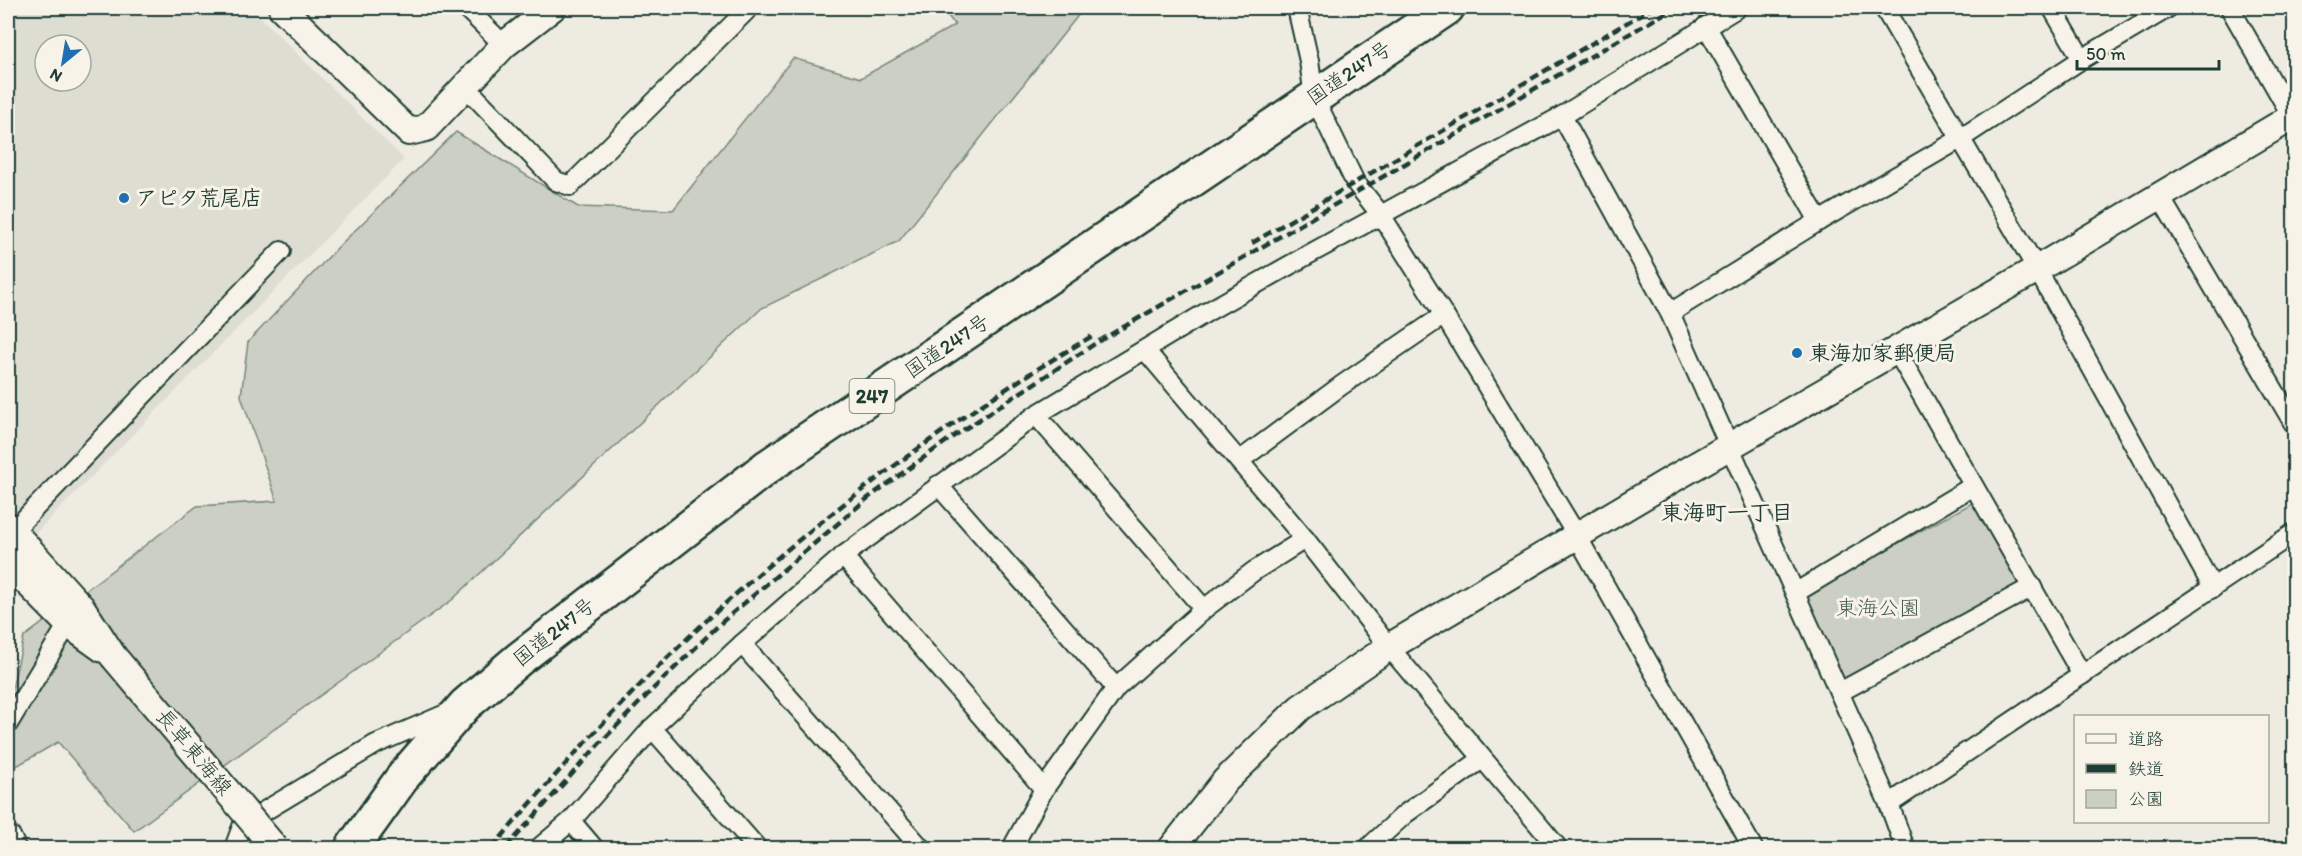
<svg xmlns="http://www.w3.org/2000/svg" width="2302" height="856" font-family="Itim,'Klee One',sans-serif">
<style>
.built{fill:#ddddd2;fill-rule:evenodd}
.green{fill:#cccfc4;stroke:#76867c;stroke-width:1.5}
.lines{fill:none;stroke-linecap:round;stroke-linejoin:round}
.street-casing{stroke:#1f3d34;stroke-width:22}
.secondary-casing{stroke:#1f3d34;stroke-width:30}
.highway-casing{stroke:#1f3d34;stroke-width:38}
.street{stroke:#f7f3e8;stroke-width:18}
.secondary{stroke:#f7f3e8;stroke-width:26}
.highway{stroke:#f7f3e8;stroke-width:33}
.rail{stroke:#1f3d34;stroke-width:4.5;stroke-dasharray:9 4.5;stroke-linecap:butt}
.secondary-bridge-casing{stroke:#1f3d34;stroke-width:30;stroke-linecap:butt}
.secondary-bridge{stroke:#f7f3e8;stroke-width:26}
.poi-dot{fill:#1f6fb2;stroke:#f7f3e8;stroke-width:2}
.labels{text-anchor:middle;stroke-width:6;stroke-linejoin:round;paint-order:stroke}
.shield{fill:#f7f3e8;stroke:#60746a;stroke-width:1.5}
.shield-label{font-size:20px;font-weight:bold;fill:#1f3d34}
.street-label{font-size:21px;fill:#1f3d34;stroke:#f7f3e8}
.poi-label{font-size:21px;font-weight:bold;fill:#1f3d34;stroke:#f7f3e8;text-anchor:start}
.park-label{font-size:21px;fill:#425a51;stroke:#f7f3e8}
.neighbourhood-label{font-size:22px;font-weight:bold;fill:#1f3d34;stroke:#f7f3e8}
</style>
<rect width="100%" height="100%" fill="#eeece1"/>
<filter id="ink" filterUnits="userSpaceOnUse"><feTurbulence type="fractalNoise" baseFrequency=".0167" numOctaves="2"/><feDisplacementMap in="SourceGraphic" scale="12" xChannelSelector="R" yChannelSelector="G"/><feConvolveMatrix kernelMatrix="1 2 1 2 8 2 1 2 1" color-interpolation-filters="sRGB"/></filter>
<g filter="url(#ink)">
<path class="built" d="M8,8h243l153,151 -371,377 -25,-27zM45,45h36v36h-36z"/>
<g class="green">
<polygon points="942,8 1084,8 899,241 762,308 452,600 134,831 58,742 8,771 8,706 24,637 197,506 277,501 241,396 248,342 341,244 456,132 578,207 673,210 793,58 861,78 955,25"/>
<polygon points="1974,502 2019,584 1844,680 1797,598"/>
</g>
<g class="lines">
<g class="street-casing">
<g id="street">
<polyline points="466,8 504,45"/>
<polyline points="1297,8 1309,61 1314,97 1355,182 1381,215 1444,315 1577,536 1753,848"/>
<polyline points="1884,8 2037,269 2213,588"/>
<polyline points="2052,8 2082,59"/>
<polyline points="2230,8 2294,120"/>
<polyline points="1706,26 1819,221"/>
<polyline points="466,87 556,181 570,186 749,8"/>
<polyline points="1562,116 1670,313 1889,804 1905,848"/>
<polyline points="2159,195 2294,424"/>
<polyline points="1670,313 1819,221 1960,139 2082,59 2168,8"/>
<polyline points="1145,350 1305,539 1389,647 1558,848"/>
<polyline points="1896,350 2082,675"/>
<polyline points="1036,415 1204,609"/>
<polyline points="1239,461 1342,385 1444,315"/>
<polyline points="938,485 1116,688"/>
<polyline points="13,531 281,251"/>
<polyline points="843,556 1044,789"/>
<polyline points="1795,593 1973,486"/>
<polyline points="742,644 921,848"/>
<polyline points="1840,692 2032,587"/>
<polyline points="8,724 68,624"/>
<polyline points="652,728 757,848"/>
<polyline points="1889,804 2294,533"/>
<polyline points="571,821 594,848"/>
<polyline points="234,848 243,824 376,744 450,712"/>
<polyline points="539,848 571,821 652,728 742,644 843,556 1036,415 1207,312 1304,257 1562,116 1737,8"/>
<polyline points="1012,848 1044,789 1116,688 1204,609 1254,571 1305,539"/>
<polyline points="1368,848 1405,814 1482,759"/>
</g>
</g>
<g class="secondary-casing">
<g id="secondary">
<polyline points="282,8 409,132 426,128 504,45 552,8"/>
<polyline points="8,526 82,608 113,656"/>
<polyline points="8,563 68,624 103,649"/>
<polyline points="8,839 12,848"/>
<polyline points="1172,848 1225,781 1300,708 1389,647 1671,480 2037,269 2294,116"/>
</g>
</g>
<g class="highway-casing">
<polyline id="highway" points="352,848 405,774 465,705 519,659 767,467 1447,8"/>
</g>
<use href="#street" class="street"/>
<use href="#secondary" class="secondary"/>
<use href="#highway" class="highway"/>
<g class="rail">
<polyline points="1252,243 1652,8"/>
<path d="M492,848c49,-57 99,-114 153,-168 132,-133 286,-250 449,-345"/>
<polyline points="506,848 598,745 656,686 722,622 868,498 948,440 1096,343 1674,8"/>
</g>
<g class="secondary-bridge-casing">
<polyline id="secondary-bridge" points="113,656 275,848"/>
</g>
<use href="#secondary-bridge" class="secondary-bridge"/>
</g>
</g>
<g class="poi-dot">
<circle cx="124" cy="198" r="6"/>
<circle cx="1797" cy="353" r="6"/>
</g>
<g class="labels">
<rect class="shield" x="849.5" y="379" width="45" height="34" rx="4.5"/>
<g class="shield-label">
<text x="872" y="403">247</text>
</g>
<g class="street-label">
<text transform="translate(1349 73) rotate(-34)" y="7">国道247号</text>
<text transform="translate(947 346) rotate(-34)" y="7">国道247号</text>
<text transform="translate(554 632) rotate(-38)" y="7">国道247号</text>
<text transform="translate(194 752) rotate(50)" y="7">長草東海線</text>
</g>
<g class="poi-label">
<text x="136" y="205">アピタ荒尾店</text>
<text x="1809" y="360">東海加家郵便局</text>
</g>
<g class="park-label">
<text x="1878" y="615">東海公園</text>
</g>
<g class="neighbourhood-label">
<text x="1727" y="520">東海町一丁目</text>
</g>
</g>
<rect width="2302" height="856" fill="none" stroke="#f7f3e8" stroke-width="30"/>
<rect x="15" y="15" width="2272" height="826" fill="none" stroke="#1f3d34" stroke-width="2" filter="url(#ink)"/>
<rect x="2074" y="715" width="195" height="108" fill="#f7f3e8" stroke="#a1aaa0" stroke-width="1.5"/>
<rect x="2086" y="734" width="30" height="9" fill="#f7f3e8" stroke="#a1aaa0" stroke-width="1.5"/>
<text x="2128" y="745" font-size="18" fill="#1f3d34">道路</text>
<rect x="2086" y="764" width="30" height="9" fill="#1f3d34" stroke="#a1aaa0" stroke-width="1.5"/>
<text x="2128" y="775" font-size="18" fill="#1f3d34">鉄道</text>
<rect x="2086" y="790" width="30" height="18" fill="#cccfc4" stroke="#a1aaa0" stroke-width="1.5"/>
<text x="2128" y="805" font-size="18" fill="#1f3d34">公園</text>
<g transform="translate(63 63) rotate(210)"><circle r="28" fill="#f7f3e8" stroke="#a1aaa0" stroke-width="1.5"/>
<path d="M0-4.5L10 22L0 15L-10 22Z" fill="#1f6fb2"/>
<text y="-9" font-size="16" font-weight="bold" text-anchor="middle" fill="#1f3d34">N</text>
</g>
<path d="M2077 60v9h142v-9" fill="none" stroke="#1f3d34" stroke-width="3"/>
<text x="2086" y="60" font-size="18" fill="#1f3d34" stroke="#f7f3e8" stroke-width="4.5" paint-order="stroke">50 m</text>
</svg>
